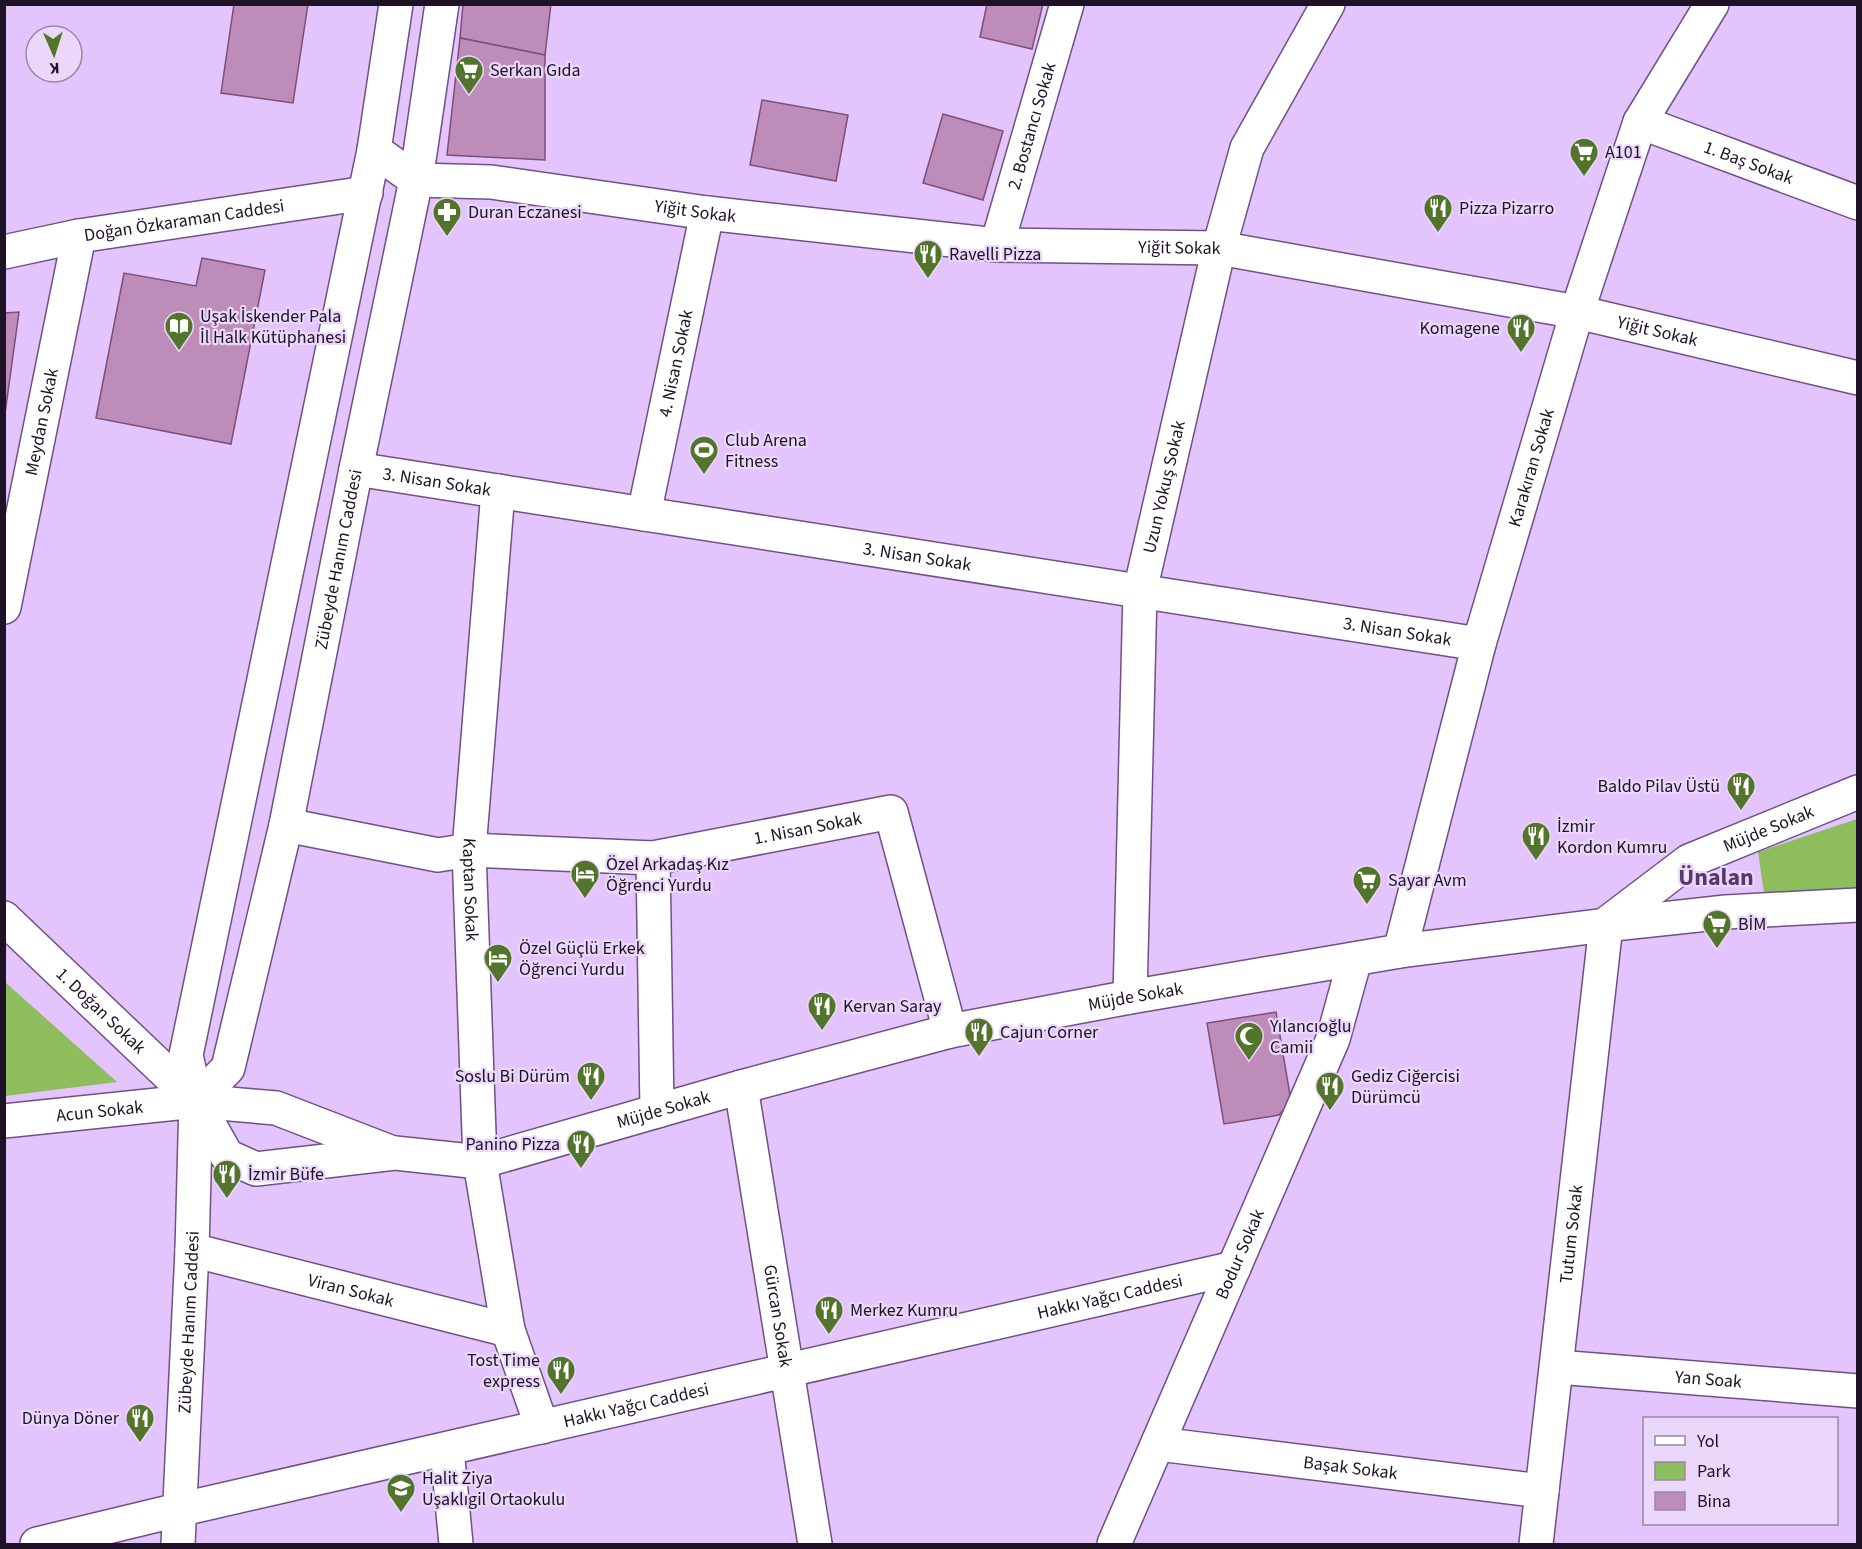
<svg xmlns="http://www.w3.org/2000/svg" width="1862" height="1549" font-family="'Source Sans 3',sans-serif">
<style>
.green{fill:#8ebd5d}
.building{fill:#be8cb8;stroke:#7c4f78;stroke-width:1.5}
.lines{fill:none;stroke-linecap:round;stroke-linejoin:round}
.street-casing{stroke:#6f5183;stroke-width:36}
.secondary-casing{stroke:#6f5183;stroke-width:36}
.street{stroke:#fff;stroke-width:33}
.secondary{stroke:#fff;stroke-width:33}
.labels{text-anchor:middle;stroke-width:4.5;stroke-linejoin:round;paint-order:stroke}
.poi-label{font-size:18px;fill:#1e1226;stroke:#ead7fa;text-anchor:start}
.street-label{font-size:18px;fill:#1e1226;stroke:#ead7fa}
.district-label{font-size:24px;font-weight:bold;fill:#573a6a;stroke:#ead7fa}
</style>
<rect width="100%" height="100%" fill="#e4c4fd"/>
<g class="green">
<polygon points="1857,819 1857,888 1764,893 1758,852"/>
<polygon points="4,982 5,982 117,1082 5,1096"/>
</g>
<g class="building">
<polygon points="234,4 308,4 293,103 221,93"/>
<polygon points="463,4 551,4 545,55 460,38"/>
<polygon points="987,4 1043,4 1032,49 980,37"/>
<polygon points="460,38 545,55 545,160 447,155"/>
<polygon points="762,100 848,115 836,181 750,165"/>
<polygon points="943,114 1003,131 983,200 923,183"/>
<polygon points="202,258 265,270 231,444 96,418 124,273 196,286"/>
<polygon points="19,312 4,421 4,313"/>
<polygon points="1276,1012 1291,1101 1279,1115 1224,1124 1207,1023"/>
</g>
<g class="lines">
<g class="street-casing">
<g id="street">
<path id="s1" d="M1640,122l218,81"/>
<path id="s2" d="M374,150l42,30 75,2 216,31 290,32 222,3 358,64 281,66"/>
<path id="s3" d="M997,245l70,-241"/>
<path id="s4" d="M356,469l1123,175"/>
<path id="s5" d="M498,491l-29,359 11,312 28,168 34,97"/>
<path id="s6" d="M644,514l63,-301"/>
<path id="s7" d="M4,607l75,-371"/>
<path id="s8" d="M286,825l152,30 31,-5 184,8 238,-46 59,219"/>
<polyline points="653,858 657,1111"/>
<path id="s9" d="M4,918l192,183"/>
<path id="s10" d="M1400,951l79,-307 98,-332 63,-190 72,-118"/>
<path id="s11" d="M1130,997l10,-406 79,-343 28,-100 81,-144"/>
<path id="s12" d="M741,1087l74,457"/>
<path id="s13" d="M4,1121l192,-20"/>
<path id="s14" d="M192,1250l316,80"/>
<path id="s15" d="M1557,1367l301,24"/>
<path id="s16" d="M1158,1444l384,47"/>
<polyline points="447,1449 456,1544"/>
<path id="s17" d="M178,1510l1056,-242"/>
<path id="s18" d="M1114,1544l219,-505 22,-80"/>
<path id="s19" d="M1536,1544l70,-619"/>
</g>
</g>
<g class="secondary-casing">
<g id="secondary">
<path id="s20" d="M396,4l-22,146 -188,905 10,46 31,55 29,13 139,-16 85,9 261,-75 209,-56 180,-34 270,-46 206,-26 120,-13 132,-7"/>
<path id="s21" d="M4,252l75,-16 287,-43"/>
<path id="s22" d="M1606,924l83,-63 169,-69"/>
<polyline points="196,1101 276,1108 390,1152"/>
<polyline points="37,1544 178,1510"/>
<path id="s23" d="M178,1544l14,-294 4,-149 32,-33 58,-243 70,-356 60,-289 26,-176"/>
</g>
</g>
<use href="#street" class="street"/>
<use href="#secondary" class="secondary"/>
</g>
<defs>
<g id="supermarket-pin" transform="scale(1.5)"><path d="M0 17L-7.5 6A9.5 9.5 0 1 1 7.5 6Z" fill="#52742b" stroke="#ead7fa"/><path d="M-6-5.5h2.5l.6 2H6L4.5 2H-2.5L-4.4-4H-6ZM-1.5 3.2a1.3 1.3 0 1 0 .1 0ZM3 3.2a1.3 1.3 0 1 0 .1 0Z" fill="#fff"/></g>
<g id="restaurant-pin" transform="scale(1.5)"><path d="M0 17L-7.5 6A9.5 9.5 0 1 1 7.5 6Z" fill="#52742b" stroke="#ead7fa"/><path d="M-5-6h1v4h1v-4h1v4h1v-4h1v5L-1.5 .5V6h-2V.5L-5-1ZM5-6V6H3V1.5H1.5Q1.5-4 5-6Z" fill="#fff"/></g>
<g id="pharmacy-pin" transform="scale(1.5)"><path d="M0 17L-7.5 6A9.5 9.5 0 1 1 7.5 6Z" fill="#52742b" stroke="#ead7fa"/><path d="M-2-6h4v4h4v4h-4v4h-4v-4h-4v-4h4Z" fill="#fff"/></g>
<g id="library-pin" transform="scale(1.5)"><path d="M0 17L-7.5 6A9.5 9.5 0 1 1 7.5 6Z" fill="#52742b" stroke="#ead7fa"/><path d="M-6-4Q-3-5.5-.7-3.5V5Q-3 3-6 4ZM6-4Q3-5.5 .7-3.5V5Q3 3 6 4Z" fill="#fff"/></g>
<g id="stadium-pin" transform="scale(1.5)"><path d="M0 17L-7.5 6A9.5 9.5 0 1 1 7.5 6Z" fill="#52742b" stroke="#ead7fa"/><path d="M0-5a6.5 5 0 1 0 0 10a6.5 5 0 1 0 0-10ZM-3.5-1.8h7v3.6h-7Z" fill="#fff"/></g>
<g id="hotel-pin" transform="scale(1.5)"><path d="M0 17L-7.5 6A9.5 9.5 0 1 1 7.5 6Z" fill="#52742b" stroke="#ead7fa"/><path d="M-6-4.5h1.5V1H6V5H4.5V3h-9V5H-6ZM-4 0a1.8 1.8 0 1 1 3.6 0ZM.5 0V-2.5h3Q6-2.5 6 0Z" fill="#fff"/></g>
<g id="mosque-pin" transform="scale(1.5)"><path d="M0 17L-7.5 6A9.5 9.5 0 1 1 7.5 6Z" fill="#52742b" stroke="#ead7fa"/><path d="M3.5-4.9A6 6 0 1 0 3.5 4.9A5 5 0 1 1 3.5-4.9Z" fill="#fff"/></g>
<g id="school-pin" transform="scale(1.5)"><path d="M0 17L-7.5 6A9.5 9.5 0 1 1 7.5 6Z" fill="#52742b" stroke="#ead7fa"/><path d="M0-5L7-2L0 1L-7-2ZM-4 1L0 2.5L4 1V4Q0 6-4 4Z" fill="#fff"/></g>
</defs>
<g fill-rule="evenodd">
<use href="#supermarket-pin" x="469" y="70"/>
<use href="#supermarket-pin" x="1584" y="152"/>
<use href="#restaurant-pin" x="1438" y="208"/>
<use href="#pharmacy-pin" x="447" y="212"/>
<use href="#restaurant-pin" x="928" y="254"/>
<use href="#library-pin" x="179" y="326"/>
<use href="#restaurant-pin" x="1521" y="328"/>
<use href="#stadium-pin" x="704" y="450"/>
<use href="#restaurant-pin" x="1741" y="786"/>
<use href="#restaurant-pin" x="1536" y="836"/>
<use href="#hotel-pin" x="585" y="874"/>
<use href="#supermarket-pin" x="1367" y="880"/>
<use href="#supermarket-pin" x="1717" y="924"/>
<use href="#hotel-pin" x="498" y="958"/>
<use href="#restaurant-pin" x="822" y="1006"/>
<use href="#restaurant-pin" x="979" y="1032"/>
<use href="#mosque-pin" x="1249" y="1036"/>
<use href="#restaurant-pin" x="591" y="1076"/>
<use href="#restaurant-pin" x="1330" y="1086"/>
<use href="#restaurant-pin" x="581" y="1144"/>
<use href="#restaurant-pin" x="227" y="1174"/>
<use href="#restaurant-pin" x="829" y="1310"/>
<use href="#restaurant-pin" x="561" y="1370"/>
<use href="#restaurant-pin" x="140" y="1418"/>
<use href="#school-pin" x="401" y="1488"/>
</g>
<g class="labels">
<g class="poi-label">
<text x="490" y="76">Serkan Gıda</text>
<text x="1605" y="158">A101</text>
<text x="1459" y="214">Pizza Pizarro</text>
<text x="468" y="218">Duran Eczanesi</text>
<text x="949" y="260">Ravelli Pizza</text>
<text x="200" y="322">Uşak İskender Pala<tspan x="200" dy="21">İl Halk Kütüphanesi</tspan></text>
<text x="1500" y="334" text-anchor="end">Komagene</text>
<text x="725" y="446">Club Arena<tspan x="725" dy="21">Fitness</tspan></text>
<text x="1720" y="792" text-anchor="end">Baldo Pilav Üstü</text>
<text x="1557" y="832">İzmir<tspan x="1557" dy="21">Kordon Kumru</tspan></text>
<text x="606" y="870">Özel Arkadaş Kız<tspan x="606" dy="21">Öğrenci Yurdu</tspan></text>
<text x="1388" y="886">Sayar Avm</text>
<text x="1738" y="930">BİM</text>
<text x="519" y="954">Özel Güçlü Erkek<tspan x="519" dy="21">Öğrenci Yurdu</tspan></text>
<text x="843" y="1012">Kervan Saray</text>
<text x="1270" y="1032">Yılancıoğlu<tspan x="1270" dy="21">Camii</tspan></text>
<text x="1000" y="1038">Cajun Corner</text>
<text x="570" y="1082" text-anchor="end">Soslu Bi Dürüm</text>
<text x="1351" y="1082">Gediz Ciğercisi<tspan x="1351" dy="21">Dürümcü</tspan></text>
<text x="560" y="1150" text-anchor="end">Panino Pizza</text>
<text x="248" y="1180">İzmir Büfe</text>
<text x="850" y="1316">Merkez Kumru</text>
<text x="540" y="1366" text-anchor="end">Tost Time<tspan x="540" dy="21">express</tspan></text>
<text x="119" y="1424" text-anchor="end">Dünya Döner</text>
<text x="422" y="1484">Halit Ziya<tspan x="422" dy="21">Uşaklıgil Ortaokulu</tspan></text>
</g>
<g class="street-label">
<text dy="6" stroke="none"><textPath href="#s3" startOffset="124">2. Bostancı Sokak</textPath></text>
<text dy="6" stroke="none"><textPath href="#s1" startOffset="116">1. Baş Sokak</textPath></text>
<text dy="6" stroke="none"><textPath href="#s2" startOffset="333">Yiğit Sokak</textPath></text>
<text dy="6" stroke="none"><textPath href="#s21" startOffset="183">Doğan Özkaraman Caddesi</textPath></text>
<text dy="6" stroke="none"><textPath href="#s2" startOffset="819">Yiğit Sokak</textPath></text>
<text dy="6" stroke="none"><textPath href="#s2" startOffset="1305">Yiğit Sokak</textPath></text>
<text dy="6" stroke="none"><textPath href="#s6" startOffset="154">4. Nisan Sokak</textPath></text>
<text dy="6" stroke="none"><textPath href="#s7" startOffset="189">Meydan Sokak</textPath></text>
<text dy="6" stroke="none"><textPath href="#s10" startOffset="501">Karakıran Sokak</textPath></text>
<text dy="6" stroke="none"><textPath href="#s4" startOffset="82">3. Nisan Sokak</textPath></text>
<text dy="6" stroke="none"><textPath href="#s11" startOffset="513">Uzun Yokuş Sokak</textPath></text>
<text dy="6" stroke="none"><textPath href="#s4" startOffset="568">3. Nisan Sokak</textPath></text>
<text dy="6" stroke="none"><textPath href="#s23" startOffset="1010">Zübeyde Hanım Caddesi</textPath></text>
<text dy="6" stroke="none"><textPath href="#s4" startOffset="1054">3. Nisan Sokak</textPath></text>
<text dy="6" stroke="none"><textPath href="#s8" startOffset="528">1. Nisan Sokak</textPath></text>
<text dy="6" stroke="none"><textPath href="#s22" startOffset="190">Müjde Sokak</textPath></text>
<text dy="6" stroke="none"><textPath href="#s5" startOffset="400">Kaptan Sokak</textPath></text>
<text dy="6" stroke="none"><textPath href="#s20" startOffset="2116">Müjde Sokak</textPath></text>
<text dy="6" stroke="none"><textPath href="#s9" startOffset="134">1. Doğan Sokak</textPath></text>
<text dy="6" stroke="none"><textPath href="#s20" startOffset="1630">Müjde Sokak</textPath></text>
<text dy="6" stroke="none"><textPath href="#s13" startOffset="96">Acun Sokak</textPath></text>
<text dy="6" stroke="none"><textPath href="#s19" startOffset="312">Tutum Sokak</textPath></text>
<text dy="6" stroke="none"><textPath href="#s18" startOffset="316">Bodur Sokak</textPath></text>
<text dy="6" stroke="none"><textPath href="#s14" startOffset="164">Viran Sokak</textPath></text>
<text dy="6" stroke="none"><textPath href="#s17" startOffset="956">Hakkı Yağcı Caddesi</textPath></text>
<text dy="6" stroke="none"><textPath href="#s12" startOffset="232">Gürcan Sokak</textPath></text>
<text dy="6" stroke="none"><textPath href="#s23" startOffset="222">Zübeyde Hanım Caddesi</textPath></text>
<text dy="6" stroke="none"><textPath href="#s15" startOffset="152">Yan Soak</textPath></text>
<text dy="6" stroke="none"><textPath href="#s17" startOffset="470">Hakkı Yağcı Caddesi</textPath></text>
<text dy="6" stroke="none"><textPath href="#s16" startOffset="194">Başak Sokak</textPath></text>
</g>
<g class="district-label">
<text x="1716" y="885">Ünalan</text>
</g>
</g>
<rect width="1862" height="1549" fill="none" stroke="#1e1226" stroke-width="12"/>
<rect x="1643" y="1417" width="195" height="108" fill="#ead7fa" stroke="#9888a5" stroke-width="1.5"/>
<rect x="1655" y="1436" width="30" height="9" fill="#ffffff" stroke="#9888a5" stroke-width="1.5"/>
<text x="1697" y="1447" font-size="18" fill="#1e1226">Yol</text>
<rect x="1655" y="1462" width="30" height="18" fill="#8ebd5d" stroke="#9888a5" stroke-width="1.5"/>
<text x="1697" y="1477" font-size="18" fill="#1e1226">Park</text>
<rect x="1655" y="1492" width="30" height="18" fill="#be8cb8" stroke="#9888a5" stroke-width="1.5"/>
<text x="1697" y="1507" font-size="18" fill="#1e1226">Bina</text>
<g transform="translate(54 54) rotate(177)"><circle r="28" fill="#ead7fa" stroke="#9888a5" stroke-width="1.5"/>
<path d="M0-4.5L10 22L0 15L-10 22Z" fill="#52742b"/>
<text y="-9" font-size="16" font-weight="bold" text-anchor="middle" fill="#1e1226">K</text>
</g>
</svg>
